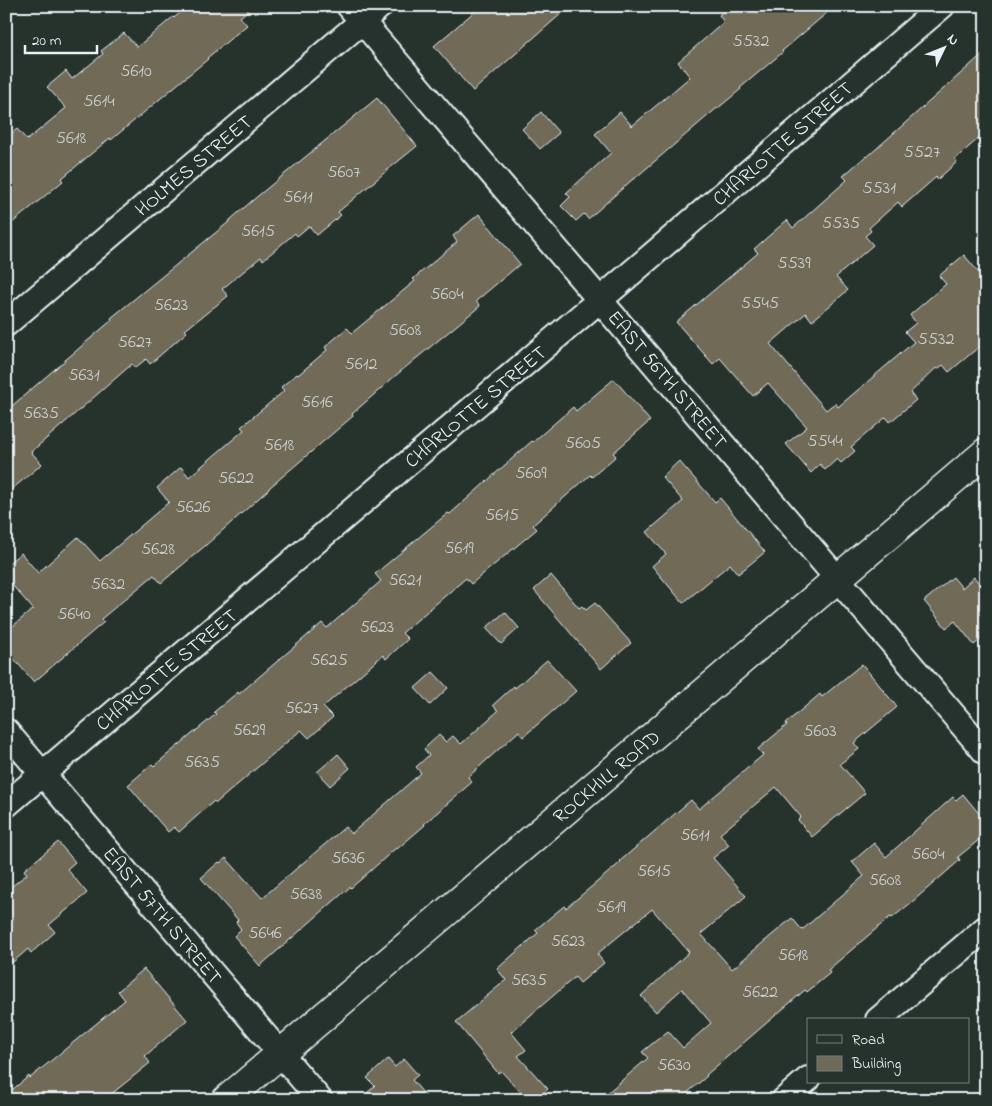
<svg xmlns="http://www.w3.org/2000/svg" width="992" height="1106" font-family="'Indie Flower',sans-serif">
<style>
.building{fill:#6f6a57;stroke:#e8f1f8}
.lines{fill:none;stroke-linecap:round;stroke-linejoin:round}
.street-casing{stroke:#e8f1f8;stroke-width:28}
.secondary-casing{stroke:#e8f1f8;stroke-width:31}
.street{stroke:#26332d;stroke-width:24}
.secondary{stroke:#26332d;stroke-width:28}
.labels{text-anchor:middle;stroke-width:5;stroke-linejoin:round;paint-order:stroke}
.number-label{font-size:18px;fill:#cacfd0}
.street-label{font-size:20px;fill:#e8f1f8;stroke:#26332d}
</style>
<rect width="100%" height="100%" fill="#26332d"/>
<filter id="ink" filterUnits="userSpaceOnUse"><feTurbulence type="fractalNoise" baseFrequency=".02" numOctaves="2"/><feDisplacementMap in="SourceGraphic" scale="10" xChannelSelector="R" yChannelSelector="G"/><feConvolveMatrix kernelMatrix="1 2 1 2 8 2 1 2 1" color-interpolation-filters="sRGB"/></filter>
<g filter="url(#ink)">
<g class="building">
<polygon points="188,6 253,6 240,17 247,25 207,58 208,59 185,78 111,140 110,138 61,179 63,181 6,228 6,138 17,129 27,140 66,108 47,87 66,71 72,79 103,54 101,51 124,33 137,47 173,17 174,18"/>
<polygon points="481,6 570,6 473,91 434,46"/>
<polygon points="730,6 835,6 782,51 783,52 740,88 741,89 717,109 717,108 634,179 633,179 588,219 584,214 576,221 561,206 570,197 566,193 611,153 595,134 620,112 632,126 690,77 678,62 724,22 719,15"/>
<polygon points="986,51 986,132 955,159 957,162 938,179 936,177 902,207 898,202 869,228 871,231 865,236 873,245 836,277 848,290 812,321 806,313 770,344 826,410 835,403 838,407 914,342 905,332 916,323 910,315 946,284 939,276 964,255 986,281 986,341 949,372 943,365 938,369 936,368 910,393 916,400 890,422 886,417 851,447 855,451 841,463 837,459 825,470 820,464 811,473 786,444 807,427 768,383 753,396 720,358 713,364 676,322 758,253 754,249 787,220 793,228 847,180 843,176 866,156 867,157"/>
<polygon points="377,98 417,146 390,168 338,212 341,215 317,235 309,226 297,236 295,233 263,260 261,257 222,289 228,296 185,330 187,332 150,364 146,359 135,368 132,364 31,452 42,464 6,494 6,411 112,320 111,318 230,221 230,220 253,200"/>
<polygon points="541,112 559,133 540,149 522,129"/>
<polygon points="479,214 520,264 476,301 480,306 395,376 352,414 353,416 269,488 269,489 206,545 161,583 154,575 101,619 104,622 34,682 6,650 6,632 33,609 6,578 6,565 21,553 38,573 78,537 100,561 169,502 157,488 181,467 189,477 244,430 241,427 284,391 281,387 297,374 298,375 327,350 325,347 347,328 352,333 415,281 413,279 457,242 453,236"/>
<polygon points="614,379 650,421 613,453 616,456 592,477 590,475 533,525 537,529 471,584 466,578 402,633 408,639 386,659 383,655 323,707 333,717 309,738 301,730 216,803 214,801 179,832 174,827 168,832 128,785 152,764 154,766 216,714 214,712 238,692 239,694 322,623 327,628 381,581 375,574 448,513 450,514 532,441 533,442 573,407 576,411"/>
<polygon points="679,461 715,502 720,498 765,552 738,574 730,564 683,603 652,566 666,554 647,532 683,501 662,477"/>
<polygon points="551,575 579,608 582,606 586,610 595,603 631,643 601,669 534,590"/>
<polygon points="953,577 962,588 974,577 986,592 986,635 974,645 955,621 946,628 924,601"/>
<polygon points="505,612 519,628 501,644 486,628"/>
<polygon points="547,660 576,691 523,737 519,731 468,777 472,782 424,824 425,825 397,849 396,848 351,888 350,887 260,966 234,936 241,929 236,922 238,920 201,878 219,862 220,863 226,858 262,898 345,827 351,834 421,773 416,767 429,755 424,749 439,735 446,742 453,736 461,744 498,711 493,705 514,686 515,688"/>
<polygon points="862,664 897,707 854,743 859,749 840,764 865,793 812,837 798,820 801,817 776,787 720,834 729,845 713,858 746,896 701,934 732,969 792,918 802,930 864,876 852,862 874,843 886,857 953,797 956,800 963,794 986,822 986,834 958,857 960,860 912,902 892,918 890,917 828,970 830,973 807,992 805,990 706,1075 707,1076 679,1100 599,1100 648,1058 642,1052 668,1031 683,1048 711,1023 682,989 656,1012 641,996 689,952 652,909 597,954 604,963 580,983 575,977 511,1032 526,1050 518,1056 548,1089 536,1100 528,1100 501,1071 498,1073 456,1022 506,980 497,969 538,933 535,930 564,906 566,908 621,862 620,861 691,800 699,809 763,755 758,749 787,725 786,723 820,694 822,697"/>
<polygon points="433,672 448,688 430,705 415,688"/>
<polygon points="338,754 350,768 330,786 317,772"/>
<polygon points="58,842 75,862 67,869 87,893 49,925 55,932 31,953 28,949 6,968 6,891 27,874 24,870"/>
<polygon points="144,969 187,1020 145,1056 150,1063 104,1100 6,1100 6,1095 29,1076 30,1078 125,1000 118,991"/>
<polygon points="388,1059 395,1067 404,1059 418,1075 412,1080 429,1100 359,1100 375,1086 367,1078"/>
</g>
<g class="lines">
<g class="street-casing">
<g id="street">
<polyline points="349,6 986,753"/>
<polyline points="6,324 380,6"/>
<polyline points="6,731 320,1100"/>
<polyline points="6,805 615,287 942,6"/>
<polyline points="878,1020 986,928"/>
<polyline points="784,1100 808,1079"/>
</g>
</g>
<g class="secondary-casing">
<polyline id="secondary" points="226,1100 986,452"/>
</g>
<use href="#street" class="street"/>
<use href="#secondary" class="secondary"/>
</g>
</g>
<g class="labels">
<g class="number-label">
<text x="751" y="46">5532</text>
<text x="136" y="76">5610</text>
<text x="99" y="106">5614</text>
<text x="71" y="143">5618</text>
<text x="922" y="157">5527</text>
<text x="344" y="177">5607</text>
<text x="879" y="193">5531</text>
<text x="298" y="202">5611</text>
<text x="841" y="228">5535</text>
<text x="258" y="236">5615</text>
<text x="794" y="268">5539</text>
<text x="447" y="299">5604</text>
<text x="760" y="308">5545</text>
<text x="171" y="310">5623</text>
<text x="405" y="335">5608</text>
<text x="936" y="344">5532</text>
<text x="135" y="347">5627</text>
<text x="361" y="369">5612</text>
<text x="84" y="380">5631</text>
<text x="317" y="407">5616</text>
<text x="41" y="418">5635</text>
<text x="825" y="446">5544</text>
<text x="583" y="448">5605</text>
<text x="279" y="450">5618</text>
<text x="531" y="478">5609</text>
<text x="236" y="483">5622</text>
<text x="193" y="512">5626</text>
<text x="502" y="520">5615</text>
<text x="459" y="553">5619</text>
<text x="158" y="554">5628</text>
<text x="405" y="585">5621</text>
<text x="108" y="589">5632</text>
<text x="74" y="619">5640</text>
<text x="377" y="632">5623</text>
<text x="329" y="665">5625</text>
<text x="302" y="713">5627</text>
<text x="249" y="735">5629</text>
<text x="820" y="736">5603</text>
<text x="202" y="767">5635</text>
<text x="695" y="840">5611</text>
<text x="928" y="859">5604</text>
<text x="348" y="863">5636</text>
<text x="654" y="876">5615</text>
<text x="885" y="885">5608</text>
<text x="306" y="899">5638</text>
<text x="611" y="912">5619</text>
<text x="265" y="938">5646</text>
<text x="568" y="946">5623</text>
<text x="793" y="960">5618</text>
<text x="529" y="985">5635</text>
<text x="760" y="997">5622</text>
<text x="674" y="1070">5630</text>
</g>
<g class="street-label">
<text transform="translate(782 143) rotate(-41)" y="7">CHARLOTTE STREET</text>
<text transform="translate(193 165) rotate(-40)" y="7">HOLMES STREET</text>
<text transform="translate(668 379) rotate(50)" y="7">EAST 56TH STREET</text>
<text transform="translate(475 406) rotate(-40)" y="7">CHARLOTTE STREET</text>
<text transform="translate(166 669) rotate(-40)" y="7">CHARLOTTE STREET</text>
<text transform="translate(606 776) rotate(-40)" y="7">ROCKHILL ROAD</text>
<text transform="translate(163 915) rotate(50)" y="7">EAST 57TH STREET</text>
</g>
</g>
<rect width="992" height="1106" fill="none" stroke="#26332d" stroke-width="25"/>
<rect x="12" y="12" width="967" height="1081" fill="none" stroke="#e8f1f8" stroke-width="2" filter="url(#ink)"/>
<rect x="807" y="1018" width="162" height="65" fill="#26332d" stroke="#747f7e"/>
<rect x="817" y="1035" width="25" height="8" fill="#26332d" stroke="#747f7e"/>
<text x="852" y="1044" font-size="15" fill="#e8f1f8">Road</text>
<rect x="817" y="1056" width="25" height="15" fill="#6f6a57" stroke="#747f7e"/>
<text x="852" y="1068" font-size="15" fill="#e8f1f8">Building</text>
<g transform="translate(944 48) rotate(47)" stroke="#26332d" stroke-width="4" paint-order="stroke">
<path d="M0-4L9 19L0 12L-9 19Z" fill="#e8f1f8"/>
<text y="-8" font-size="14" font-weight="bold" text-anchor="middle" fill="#e8f1f8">N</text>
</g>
<path d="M25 45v8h72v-8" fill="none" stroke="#e8f1f8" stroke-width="2.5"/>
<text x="32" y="45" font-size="15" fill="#e8f1f8" stroke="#26332d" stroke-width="4" paint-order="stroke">20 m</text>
</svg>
